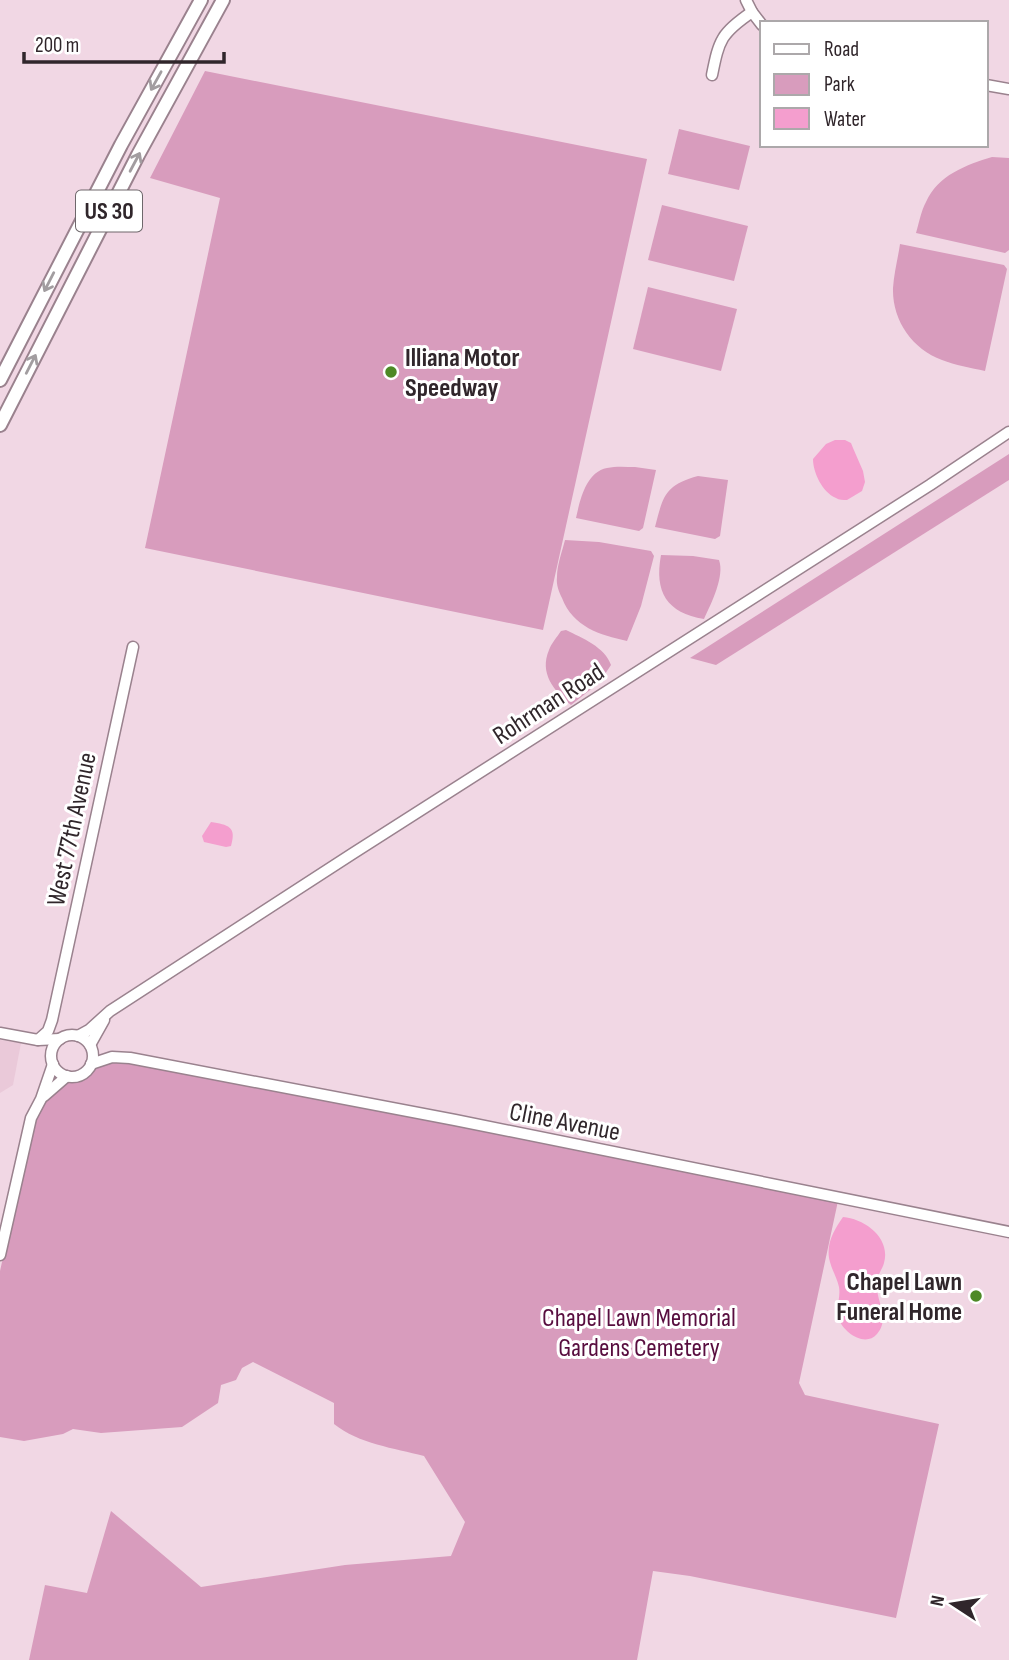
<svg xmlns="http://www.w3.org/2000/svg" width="1009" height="1660" font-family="'Sofia Sans Condensed',sans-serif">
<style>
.built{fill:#eac9d9}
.green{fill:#d89cbd}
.water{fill:#f49ece}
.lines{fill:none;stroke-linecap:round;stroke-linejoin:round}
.minor-casing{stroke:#9a828e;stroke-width:13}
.major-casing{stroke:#9a828e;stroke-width:16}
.minor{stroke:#fff;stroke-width:10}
.major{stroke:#fff;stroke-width:12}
.oneway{stroke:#a29da0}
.poi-dot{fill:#4d8926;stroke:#fff;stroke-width:2.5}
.labels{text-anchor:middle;stroke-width:6;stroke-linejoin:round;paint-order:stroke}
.shield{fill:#fff;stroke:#6e676b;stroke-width:2}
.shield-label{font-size:24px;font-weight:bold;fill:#30262b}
.poi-label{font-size:26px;font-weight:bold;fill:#30262b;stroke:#fff;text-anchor:start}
.street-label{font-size:26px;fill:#30262b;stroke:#fff}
.park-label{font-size:26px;fill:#580d3f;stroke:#fff}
</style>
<rect width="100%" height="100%" fill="#f1d7e4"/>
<polygon class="built" points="0,1040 21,1043 13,1085 0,1093"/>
<g class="green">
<polygon points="205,71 647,159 543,630 145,548 220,198 150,178"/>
<polygon points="679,129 750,146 739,190 668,174"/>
<path d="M992,157l17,1v92l-4,3 -89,-20c3,-10 5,-22 10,-31 12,-27 40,-37 66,-45z"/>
<polygon points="662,205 748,226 734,281 648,260"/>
<path d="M900,244l104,21 3,4 -22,102c-14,-3 -30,-6 -43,-11 -30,-11 -50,-40 -49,-72 1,-15 5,-30 7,-44z"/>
<polygon points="648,287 737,309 721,371 633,349"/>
<polygon points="1009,454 1009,480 716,665 690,658"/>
<path d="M635,467l21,3 -13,58 -4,3 -63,-13c4,-18 10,-46 31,-50 9,-2 19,-1 28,-1z"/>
<path d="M698,476l30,4 -8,56 -5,3 -60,-12c8,-31 10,-42 43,-51z"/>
<path d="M565,540l34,2 52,9 3,5 -13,50 -14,35c-27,-6 -54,-14 -65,-43 -3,-6 -6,-13 -5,-21 0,-12 5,-25 8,-37z"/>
<path d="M661,555l32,1 26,4c6,16 -8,44 -15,59 -37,-6 -50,-27 -43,-64z"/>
<path d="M566,630c16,8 39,17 45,35l-12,18 -28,22c-17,-14 -32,-32 -22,-55 2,-6 8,-13 12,-19z"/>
<path d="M120,1061l16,1 702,139 -39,182 6,12 134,29 -43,194 -206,-42 -37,-5 -16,89h-608l16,-75 42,8 24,-82 90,76 144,-22 106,-9 14,-34 -41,-66c-30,-8 -65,-12 -90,-32v-21l-81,-41 -11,6 -6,12 -15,5 -3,18 -36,24 -81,6 -28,-4 -10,5 -39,7 -24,-4v-166l32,-144 14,-28 13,-12 21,-9 12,-10 13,-5z"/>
</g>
<g class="water">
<path d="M835,440h10l6,3 2,5 10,23 2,11 -3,9 -15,9c-4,0 -8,0 -11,-2 -14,-6 -23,-26 -23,-39l13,-15z"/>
<path d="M211,822c17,3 26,4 20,24l-5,1 -22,-5 -2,-6z"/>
<path d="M843,1217c22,2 48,21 41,46 -2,7 -7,12 -7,20 -2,17 14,35 0,51 -12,14 -34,-2 -38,-15 -4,-10 2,-21 0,-32 -2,-9 -7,-17 -9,-25 -5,-17 4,-32 13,-45z"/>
</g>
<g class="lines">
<g class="minor-casing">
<g id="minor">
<polyline points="746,0 752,12 762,25"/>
<path d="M712,75c7,-35 9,-42 40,-63"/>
<polyline points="986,85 1009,89"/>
<polyline points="0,1033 38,1040 60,1039"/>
<circle cx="72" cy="1056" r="21"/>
<polyline points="78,1036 89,1030 110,1011 352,854 930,485 1009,432"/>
<polyline points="38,1040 48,1031 52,1020 133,647"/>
<polyline points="90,1045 104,1020"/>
<polyline points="91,1064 112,1057 130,1058 455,1120 1009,1232"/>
<polyline points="44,1096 67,1076"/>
<polyline points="0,1255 31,1118 41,1099 53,1064"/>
</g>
</g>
<g class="major-casing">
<g id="major">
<polyline points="0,380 121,145 201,0"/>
<polyline points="0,425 138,155 223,0"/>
</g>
</g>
<use href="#minor" class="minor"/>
<use href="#major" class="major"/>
</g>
<defs><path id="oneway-shaft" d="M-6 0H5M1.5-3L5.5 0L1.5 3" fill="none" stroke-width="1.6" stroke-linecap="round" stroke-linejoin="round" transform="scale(1.75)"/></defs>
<g class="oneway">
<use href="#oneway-shaft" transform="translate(156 81) rotate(119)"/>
<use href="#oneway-shaft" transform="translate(135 162) rotate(-62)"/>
<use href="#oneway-shaft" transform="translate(49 282) rotate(117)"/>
<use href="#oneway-shaft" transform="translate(31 364) rotate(-63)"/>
</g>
<g class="poi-dot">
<circle cx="391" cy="372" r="7"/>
<circle cx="976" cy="1296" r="7"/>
</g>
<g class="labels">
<rect class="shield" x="76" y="190.5" width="66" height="41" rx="5"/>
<g class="shield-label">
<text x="109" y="219">US 30</text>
</g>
<g class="poi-label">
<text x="405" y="366">Illiana Motor<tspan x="405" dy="30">Speedway</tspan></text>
<text x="962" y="1290" text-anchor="end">Chapel Lawn<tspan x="962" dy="30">Funeral Home</tspan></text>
</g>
<g class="street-label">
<text transform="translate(548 703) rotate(-33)" y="9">Rohrman Road</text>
<text transform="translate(71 829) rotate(-78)" y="9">West 77th Avenue</text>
<text transform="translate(565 1121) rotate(11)" y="9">Cline Avenue</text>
</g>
<g class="park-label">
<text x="639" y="1326">Chapel Lawn Memorial<tspan x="639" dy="30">Gardens Cemetery</tspan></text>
</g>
</g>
<rect x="760" y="21" width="228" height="126" fill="#ffffff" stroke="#aca8aa" stroke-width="2"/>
<rect x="774" y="44" width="35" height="10" fill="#ffffff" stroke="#aca8aa" stroke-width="2"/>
<text x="824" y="56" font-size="21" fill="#30262b">Road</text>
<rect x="774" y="74" width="35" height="21" fill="#d89cbd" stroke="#aca8aa" stroke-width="2"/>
<text x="824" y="91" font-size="21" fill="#30262b">Park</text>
<rect x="774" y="108" width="35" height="21" fill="#f49ece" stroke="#aca8aa" stroke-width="2"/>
<text x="824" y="126" font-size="21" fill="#30262b">Water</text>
<g transform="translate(953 1604) rotate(282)" stroke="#ffffff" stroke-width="5" paint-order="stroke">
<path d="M0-5L12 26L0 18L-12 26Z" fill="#30262b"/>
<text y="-10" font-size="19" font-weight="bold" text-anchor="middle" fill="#30262b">N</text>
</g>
<path d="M24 52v10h200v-10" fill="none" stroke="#30262b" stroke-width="3.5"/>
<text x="35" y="52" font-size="21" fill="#30262b" stroke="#ffffff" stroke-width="5" paint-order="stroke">200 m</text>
</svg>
